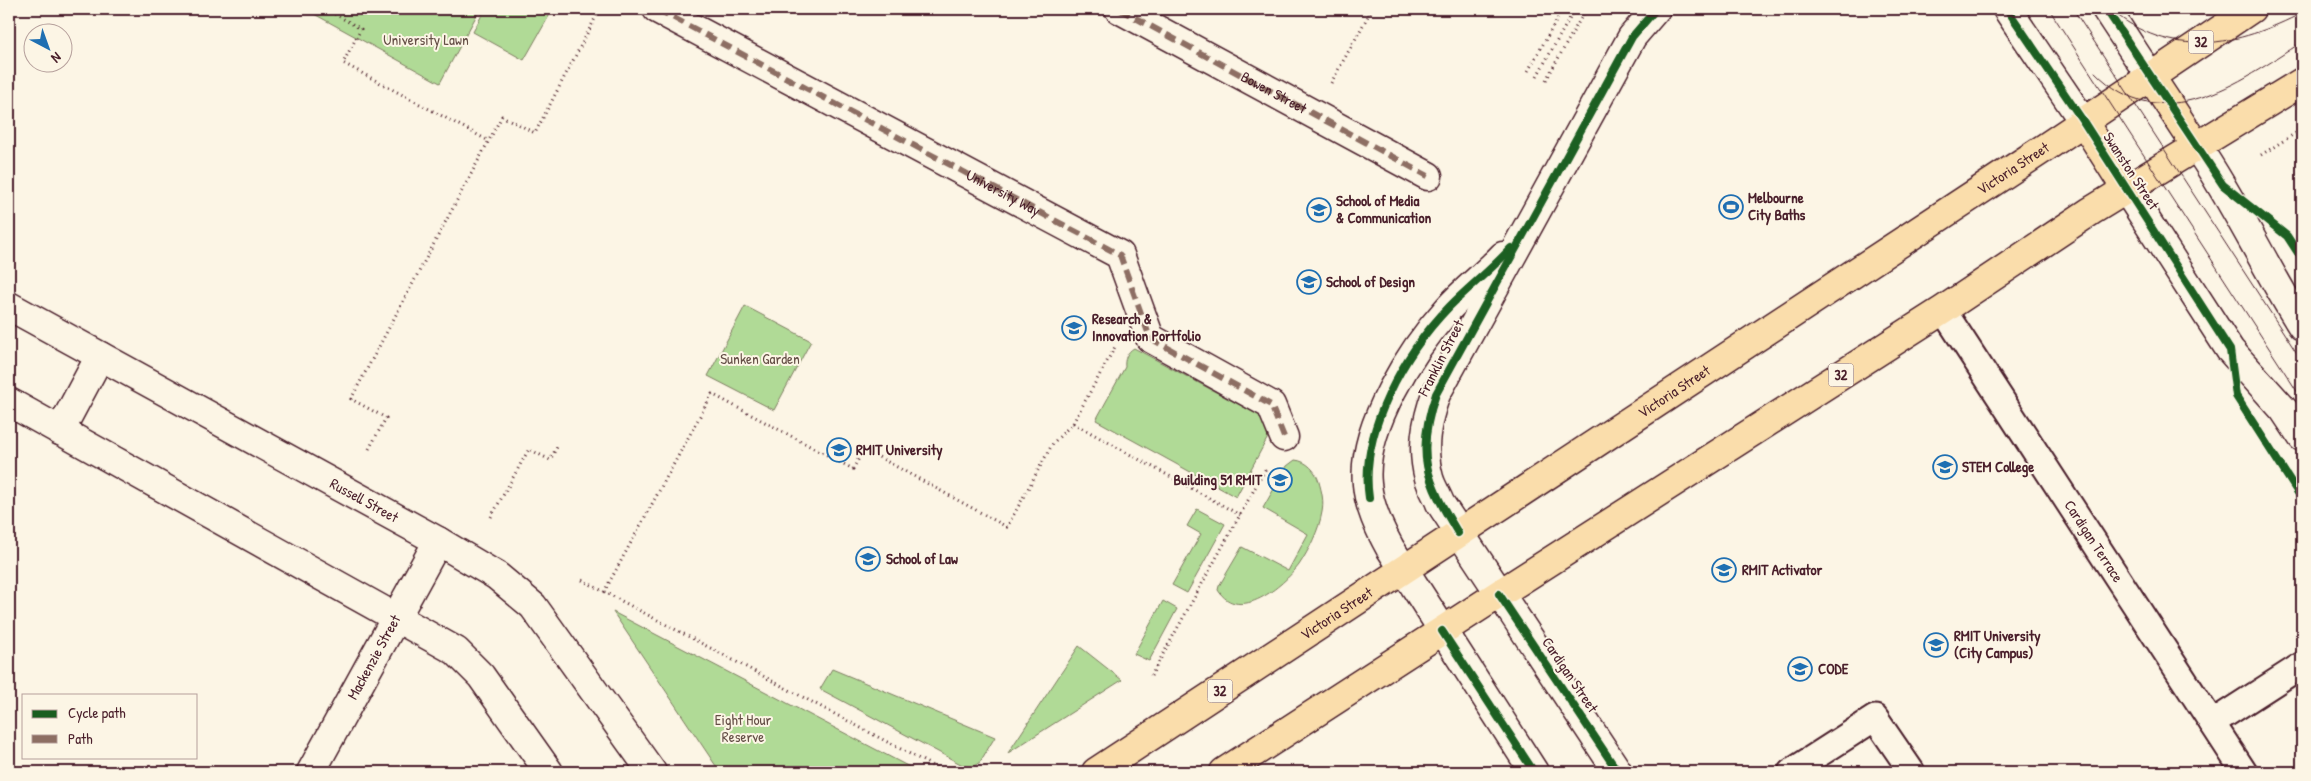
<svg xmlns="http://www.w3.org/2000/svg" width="2311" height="781" font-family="'Patrick Hand',sans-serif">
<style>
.green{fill:#b0da96;stroke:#7d7c60}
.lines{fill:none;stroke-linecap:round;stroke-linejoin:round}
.lane-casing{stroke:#4a1f2b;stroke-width:29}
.street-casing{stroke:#4a1f2b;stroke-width:31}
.secondary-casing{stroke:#4a1f2b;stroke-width:31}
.primary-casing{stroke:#4a1f2b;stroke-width:31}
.path{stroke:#4a1f2b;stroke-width:3;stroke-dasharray:1 4;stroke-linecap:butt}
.lane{stroke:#fcf5e5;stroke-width:25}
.street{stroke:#fcf5e5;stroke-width:28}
.secondary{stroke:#fcf5e5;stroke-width:28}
.primary{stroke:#faddab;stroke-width:28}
.tram{stroke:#4a1f2b;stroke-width:1}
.quiet{stroke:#8d6e63;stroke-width:6;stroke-dasharray:12 6;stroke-linecap:butt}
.cycleway-casing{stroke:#fcf5e5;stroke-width:11}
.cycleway{stroke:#1b5e20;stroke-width:8}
.labels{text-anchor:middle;stroke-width:4;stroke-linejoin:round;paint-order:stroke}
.shield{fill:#fcf5e5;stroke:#7f5f63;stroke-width:1}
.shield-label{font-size:14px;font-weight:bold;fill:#4a1f2b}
.park-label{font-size:15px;fill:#644e46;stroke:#fcf5e5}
.street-label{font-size:15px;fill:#4a1f2b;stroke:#fcf5e5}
.poi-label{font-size:15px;font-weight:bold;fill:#4a1f2b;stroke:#fcf5e5;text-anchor:start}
</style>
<rect width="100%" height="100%" fill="#fcf5e5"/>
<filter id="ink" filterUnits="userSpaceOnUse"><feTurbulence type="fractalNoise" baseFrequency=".02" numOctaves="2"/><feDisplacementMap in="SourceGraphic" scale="10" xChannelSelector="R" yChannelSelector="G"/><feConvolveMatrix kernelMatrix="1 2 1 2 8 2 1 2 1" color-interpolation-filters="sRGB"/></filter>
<g filter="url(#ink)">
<g class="green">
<polygon points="305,9 480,9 440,83"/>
<polygon points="485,9 553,9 524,60 473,32"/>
<polygon points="745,306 811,341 774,410 708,376"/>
<path d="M1134,348l141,76 -39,73 -140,-77 29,-53c-1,-8 2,-15 9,-19z"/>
<path d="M1295,460c12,1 21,11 24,22 3,11 5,19 3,30 -3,18 -13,38 -23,53 -16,21 -60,59 -81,25l1,-4 23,-39 46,24 20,-37 -45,-26 24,-42z"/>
<polygon points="1197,509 1225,524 1187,593 1172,585 1201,534 1187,526"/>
<polygon points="1163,601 1177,609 1149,661 1134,654"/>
<polygon points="613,612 919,772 720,772"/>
<polygon points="1079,646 1122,680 1008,753"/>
<polygon points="832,669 995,737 980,762 970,769 820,689"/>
</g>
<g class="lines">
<g class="lane-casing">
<g id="lane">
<path id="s1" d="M1943,310l301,462"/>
<polyline points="2212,723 2302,665"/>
<polyline points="1791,772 1875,718 1912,772"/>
</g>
</g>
<g class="street-casing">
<g id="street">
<polyline points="657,9 1120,255 1150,338 1271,405 1284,437"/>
<polyline points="1119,9 1428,176"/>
<polyline points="2007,9 2083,121"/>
<polyline points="2106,9 2150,76"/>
<path d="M1503,256c-17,18 -38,34 -55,53 -36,40 -87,119 -81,175 2,23 12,44 23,64l144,224"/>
<path id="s2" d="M311,772l127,-231"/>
<path d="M1618,772l-178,-269c-3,-8 -9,-17 -11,-25 -8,-29 -3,-56 7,-84l196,-357 24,-28"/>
</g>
</g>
<g class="secondary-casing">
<g id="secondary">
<path d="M2197,147c39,57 68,121 105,179"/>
<polyline points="2126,189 2230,350 2284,410 2302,437"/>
<path id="s3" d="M9,306l429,235 59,35 36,30 119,166"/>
<polyline points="9,402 456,651 481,676 549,772"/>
<polyline points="60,431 100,356"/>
</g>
</g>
<g class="primary-casing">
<g id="primary">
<polyline points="2150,76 2197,147"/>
<polyline points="2083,121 2126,189"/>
<path id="s4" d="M1096,772l953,-627 202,-136"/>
<polyline points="1224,772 1499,594 1943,310 2091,211 2302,82"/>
</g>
</g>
<g class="path">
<polyline points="326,9 361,29 343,63 489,141"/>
<polyline points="1359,9 1369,14"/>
<polyline points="1528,71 1563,9"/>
<polyline points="1537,76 1575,9"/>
<polyline points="1546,80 1586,9"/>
<polyline points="1331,83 1372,9"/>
<polyline points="2261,155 2302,129"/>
<polyline points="1073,423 1240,515"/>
<polyline points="369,449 386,418 351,399 502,116 535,133 600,9"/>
<polyline points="491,517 529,449 550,460 558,445"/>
<polyline points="582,580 944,772"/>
<polyline points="604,592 712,394 853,469 864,449 1007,527 1053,443 1073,423 1115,347"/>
<polyline points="1151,676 1266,468"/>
</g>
<use href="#lane" class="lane"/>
<use href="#street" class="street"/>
<use href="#secondary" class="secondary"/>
<use href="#primary" class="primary"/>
<g class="tram">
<polyline points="2049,9 2302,399"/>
<polyline points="2073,9 2302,361"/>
<path d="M2110,9c60,52 128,37 192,4"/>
<path d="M2095,72c66,68 144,11 207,-30"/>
</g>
<g class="quiet">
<path id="s5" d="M657,9l463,246 30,83 121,67 13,32"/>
<path id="s6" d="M1119,9l309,167"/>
</g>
<g class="cycleway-casing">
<g id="cycleway">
<polyline points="2007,9 2083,121 2230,350 2236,396 2302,499"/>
<polyline points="2106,9 2223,185 2287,236 2302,259"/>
<path d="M1369,498c-10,-66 36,-146 81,-192 20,-20 42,-37 61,-58"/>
<path d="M1458,533c-32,-53 -43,-79 -22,-139l196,-357 24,-28"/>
<polyline points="1499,594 1618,772"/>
<polyline points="1442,631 1534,772"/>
</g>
</g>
<use href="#cycleway" class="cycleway"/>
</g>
</g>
<defs>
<g id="stadium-ring" transform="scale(1.25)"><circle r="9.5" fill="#fcf5e5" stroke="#1f6fb2" stroke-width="1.5"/><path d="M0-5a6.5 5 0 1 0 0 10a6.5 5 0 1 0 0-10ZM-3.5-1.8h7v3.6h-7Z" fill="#1f6fb2"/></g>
<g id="university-ring" transform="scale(1.25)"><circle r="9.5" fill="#fcf5e5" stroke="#1f6fb2" stroke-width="1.5"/><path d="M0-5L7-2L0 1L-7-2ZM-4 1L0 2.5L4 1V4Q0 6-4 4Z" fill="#1f6fb2"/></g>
</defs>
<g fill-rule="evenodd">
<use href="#stadium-ring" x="1731" y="207"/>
<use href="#university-ring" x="1319" y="210"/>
<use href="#university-ring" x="1309" y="282"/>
<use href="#university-ring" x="1074" y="328"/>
<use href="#university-ring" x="839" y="450"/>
<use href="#university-ring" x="1945" y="467"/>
<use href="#university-ring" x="1280" y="480"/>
<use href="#university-ring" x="868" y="559"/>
<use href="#university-ring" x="1724" y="570"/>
<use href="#university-ring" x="1936" y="645"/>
<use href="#university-ring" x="1800" y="669"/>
</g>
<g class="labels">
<g class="shield">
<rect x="2188.5" y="30.5" width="25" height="23" rx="4"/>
<rect x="1828.5" y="363.5" width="25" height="23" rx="4"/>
<rect x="1207.5" y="679.5" width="25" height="23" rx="4"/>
</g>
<g class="shield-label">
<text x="2201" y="47">32</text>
<text x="1841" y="380">32</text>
<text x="1220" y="696">32</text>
</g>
<g class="park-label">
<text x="426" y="45">University Lawn</text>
<text x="760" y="364">Sunken Garden</text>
<text x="743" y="725">Eight Hour<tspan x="743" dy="17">Reserve</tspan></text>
</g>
<g class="street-label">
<text dy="5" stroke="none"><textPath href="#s6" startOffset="176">Bowen Street</textPath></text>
<text dy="5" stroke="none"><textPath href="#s4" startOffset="1098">Victoria Street</textPath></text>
<text transform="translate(2131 171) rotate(57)" y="5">Swanston Street</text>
<text dy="5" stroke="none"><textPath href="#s5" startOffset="392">University Way</textPath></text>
<text transform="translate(1441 358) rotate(-63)" y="5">Franklin Street</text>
<text dy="5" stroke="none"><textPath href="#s4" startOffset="692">Victoria Street</textPath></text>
<text dy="5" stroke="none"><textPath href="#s3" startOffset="405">Russell Street</textPath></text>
<text dy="5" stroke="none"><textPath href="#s1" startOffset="276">Cardigan Terrace</textPath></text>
<text dy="5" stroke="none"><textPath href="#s4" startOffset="288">Victoria Street</textPath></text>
<text dy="5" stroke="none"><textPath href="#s2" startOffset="131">Mackenzie Street</textPath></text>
<text transform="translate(1570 675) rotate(56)" y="5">Cardigan Street</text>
</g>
<g class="poi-label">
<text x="1748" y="203">Melbourne<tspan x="1748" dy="17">City Baths</tspan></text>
<text x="1336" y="206">School of Media<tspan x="1336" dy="17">&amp; Communication</tspan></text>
<text x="1326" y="287">School of Design</text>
<text x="1092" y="324">Research &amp;<tspan x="1092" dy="17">Innovation Portfolio</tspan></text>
<text x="856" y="455">RMIT University</text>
<text x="1962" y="472">STEM College</text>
<text x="1262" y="485" text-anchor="end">Building 51 RMIT</text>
<text x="886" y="564">School of Law</text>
<text x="1742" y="575">RMIT Activator</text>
<text x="1954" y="641">RMIT University<tspan x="1954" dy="17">(City Campus)</tspan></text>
<text x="1818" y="674">CODE</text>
</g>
</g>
<rect width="2311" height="781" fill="none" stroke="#fcf5e5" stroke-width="30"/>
<rect x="15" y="15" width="2281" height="751" fill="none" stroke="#4a1f2b" stroke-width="2" filter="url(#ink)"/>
<rect x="22" y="694" width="175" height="65" fill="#fcf5e5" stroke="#b59f9b"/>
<rect x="32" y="710" width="25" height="8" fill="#1b5e20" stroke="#b59f9b"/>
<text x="68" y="718" font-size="15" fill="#4a1f2b">Cycle path</text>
<rect x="32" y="735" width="25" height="8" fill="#8d6e63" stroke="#b59f9b"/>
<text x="68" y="744" font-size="15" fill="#4a1f2b">Path</text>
<g transform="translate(48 48) rotate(139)"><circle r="24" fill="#fcf5e5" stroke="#b59f9b"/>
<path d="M0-4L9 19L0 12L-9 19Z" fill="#1f6fb2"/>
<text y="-8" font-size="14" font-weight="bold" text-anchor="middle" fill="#4a1f2b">N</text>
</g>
</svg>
